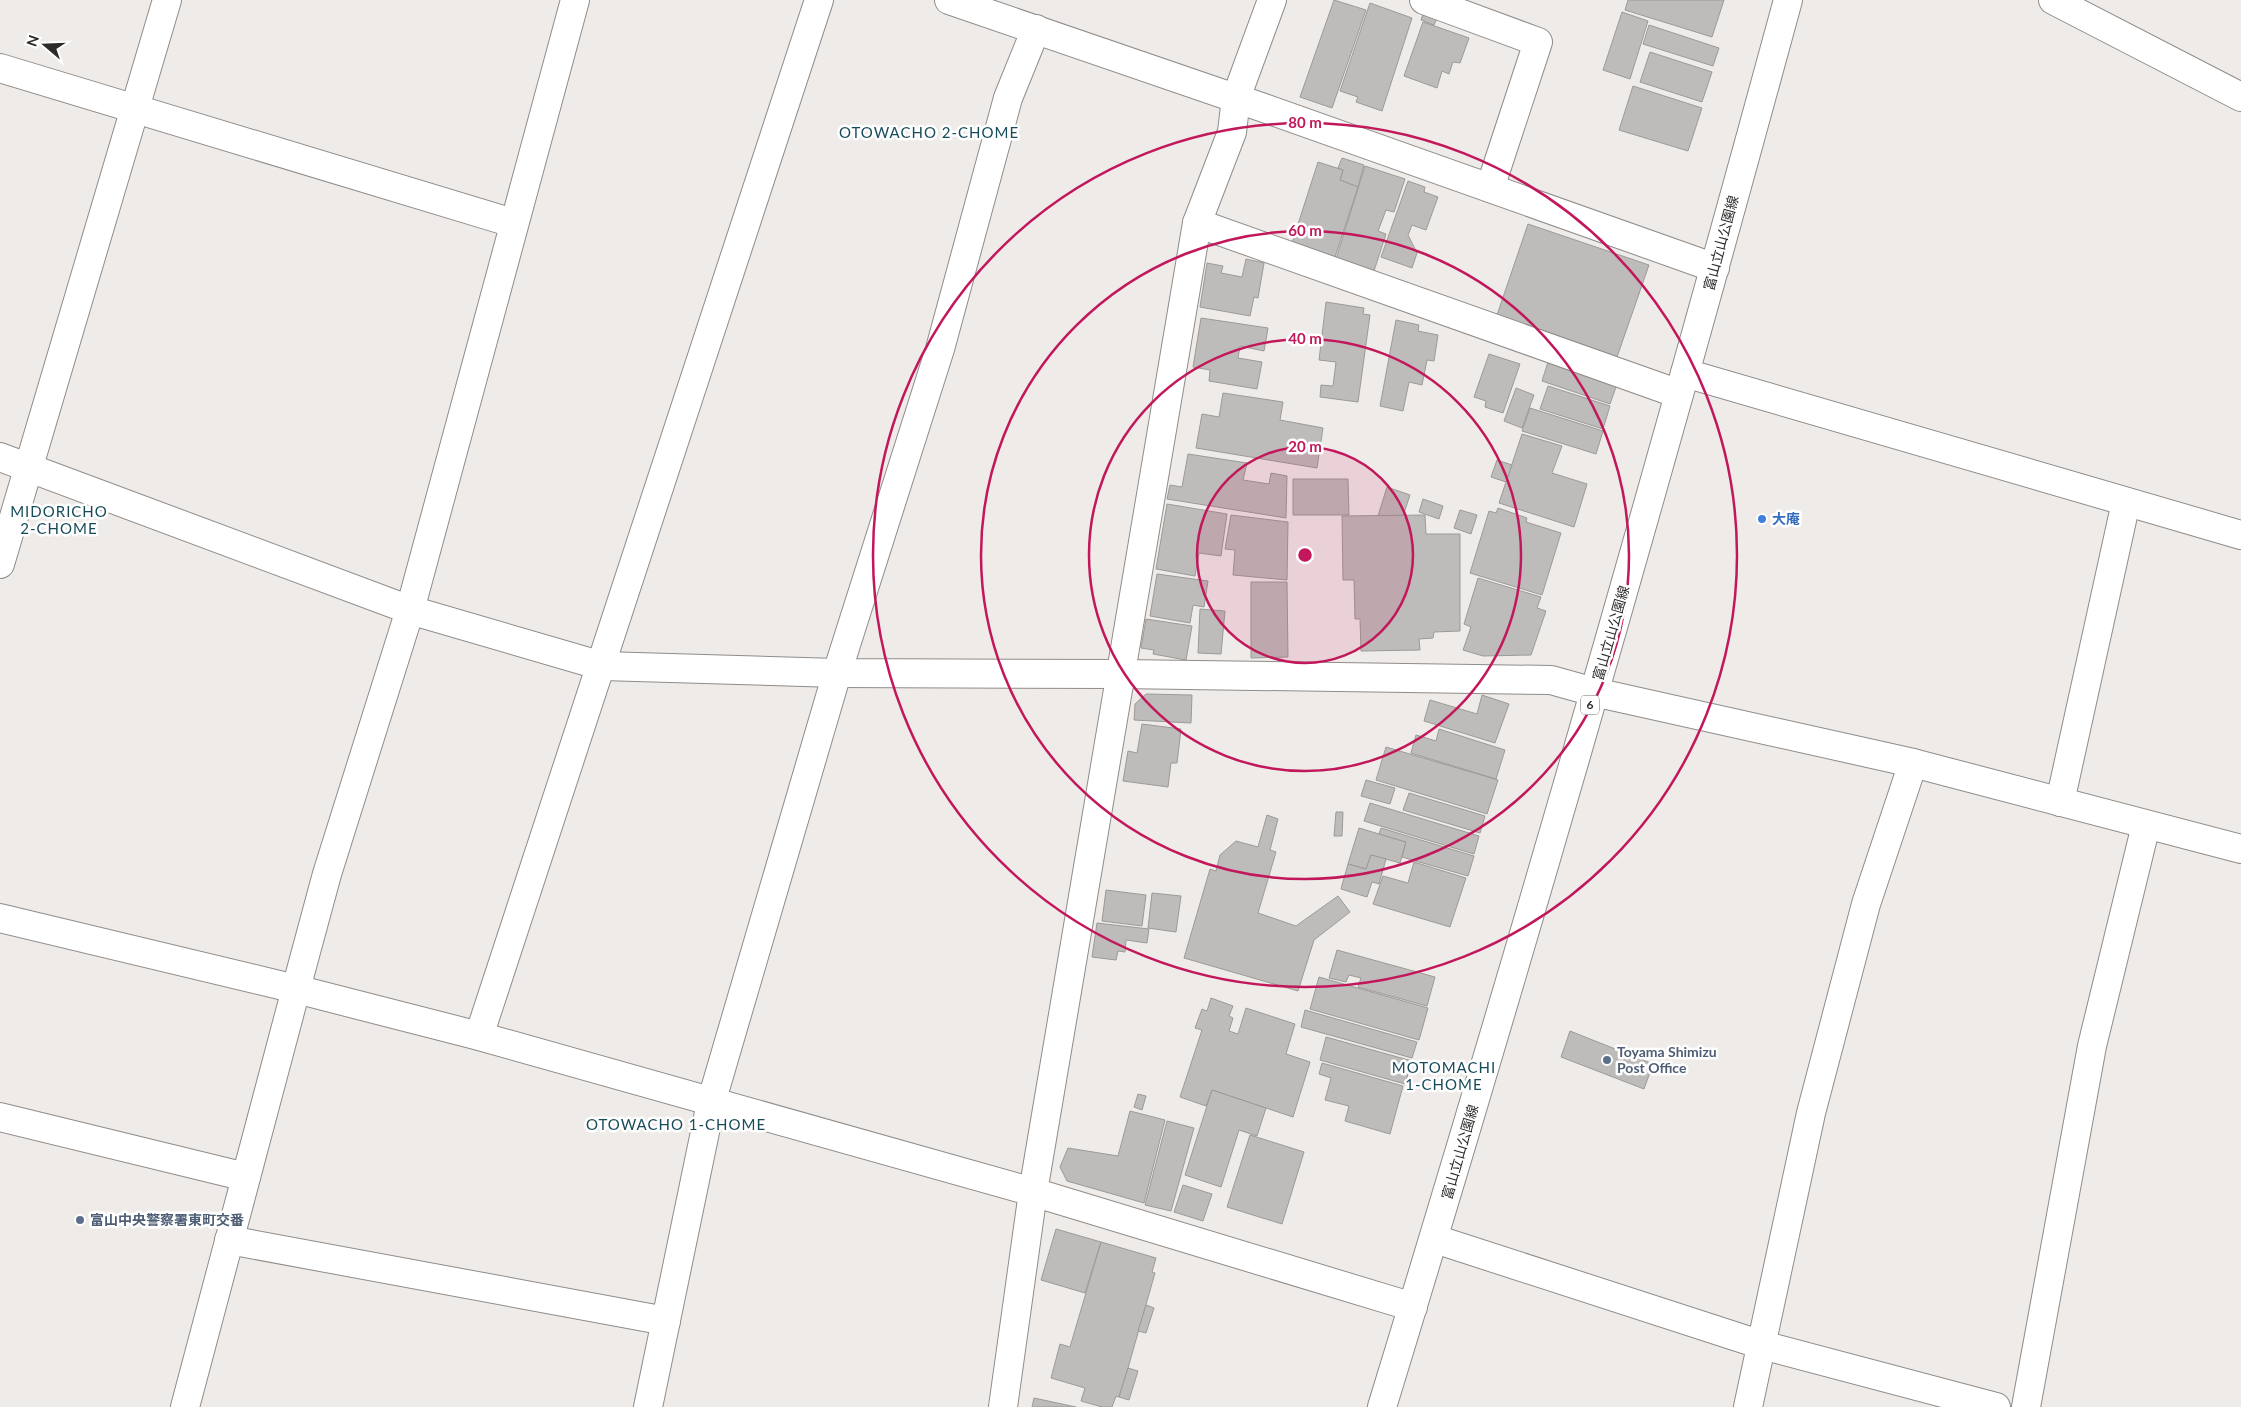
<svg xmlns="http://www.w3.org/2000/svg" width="2241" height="1407" font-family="Lato,'Noto Sans JP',sans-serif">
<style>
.building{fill:#bebcba;stroke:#9c9a97}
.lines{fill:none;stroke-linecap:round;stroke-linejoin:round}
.street-casing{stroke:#8f8c8a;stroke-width:30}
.secondary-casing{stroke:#8f8c8a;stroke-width:30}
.primary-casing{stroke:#8f8c8a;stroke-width:30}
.street{stroke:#fff;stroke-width:28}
.secondary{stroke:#fff;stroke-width:28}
.primary{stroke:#fff;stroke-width:28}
.ring{fill:none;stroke:#c2185b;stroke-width:2.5}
.shop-dot{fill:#3f7fe0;stroke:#fff;stroke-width:2}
.service-dot{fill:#5c6f8a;stroke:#fff;stroke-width:2}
.labels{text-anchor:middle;stroke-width:5;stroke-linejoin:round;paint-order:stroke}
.shield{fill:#fff;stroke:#6b6b6a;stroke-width:1}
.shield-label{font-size:12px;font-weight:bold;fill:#2c2b2a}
.street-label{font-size:14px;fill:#2c2b2a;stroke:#fff}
.shop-label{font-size:14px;font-weight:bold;fill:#366cbe;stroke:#fff;text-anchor:start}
.service-label{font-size:14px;font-weight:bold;fill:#4e5e75;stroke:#fff;text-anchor:start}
.neighbourhood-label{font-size:15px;letter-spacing:1px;fill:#164b5a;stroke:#fff}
.centre{fill:#c2185b;stroke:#fff;stroke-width:2.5}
.ring-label{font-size:15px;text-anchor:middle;font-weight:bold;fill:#c2185b;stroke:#fff;stroke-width:5;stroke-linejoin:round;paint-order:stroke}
</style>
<rect width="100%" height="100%" fill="#eeebe9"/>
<g class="building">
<polygon points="1334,0 1366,10 1332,108 1300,97"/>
<polygon points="1628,0 1724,0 1712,37 1625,10"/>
<polygon points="1370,3 1412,18 1382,111 1356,102 1358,97 1340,91"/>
<polygon points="1622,12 1648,21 1630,79 1603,70"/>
<polygon points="1423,14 1437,18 1434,25 1421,20"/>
<polygon points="1423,22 1469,38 1460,63 1453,62 1449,74 1442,71 1437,88 1404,76"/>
<polygon points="1649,25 1719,48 1713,66 1643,44"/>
<polygon points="1650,52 1712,72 1702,102 1640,82"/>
<polygon points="1633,86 1702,108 1688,151 1619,130"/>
<polygon points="1342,158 1364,165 1358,187 1340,180 1343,170 1338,168"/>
<polygon points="1318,162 1343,170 1340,180 1358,187 1334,260 1291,246"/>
<polygon points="1365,166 1405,179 1394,212 1386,210 1378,231 1386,234 1374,271 1336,259"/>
<polygon points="1408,181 1425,187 1424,192 1438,197 1426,230 1412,225 1408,235 1417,253 1412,268 1381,257"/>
<polygon points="1528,224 1649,265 1617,357 1497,315"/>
<polygon points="1246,259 1264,263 1258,298 1254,297 1250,316 1200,307 1207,263 1223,266 1221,273 1242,277"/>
<polygon points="1326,302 1364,308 1363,314 1370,315 1358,402 1320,397 1321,385 1333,386 1336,362 1319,360"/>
<polygon points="1201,318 1268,328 1264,351 1240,346 1238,358 1262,362 1257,389 1209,381 1210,370 1193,367"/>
<polygon points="1396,320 1419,325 1418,331 1438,335 1434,361 1427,360 1422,385 1409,382 1403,411 1380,406"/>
<polygon points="1489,354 1520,364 1503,413 1485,407 1486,401 1474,397"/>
<polygon points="1548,362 1617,384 1610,404 1542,381"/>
<polygon points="1548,386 1610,406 1603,429 1540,409"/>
<polygon points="1516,388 1534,395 1522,428 1504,421"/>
<polygon points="1223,393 1283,402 1280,420 1323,428 1317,468 1196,448 1202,414 1219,417"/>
<polygon points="1530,408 1603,431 1596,454 1522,431"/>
<polygon points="1522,434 1562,446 1552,473 1587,484 1574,527 1499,503"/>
<polygon points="1188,454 1247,463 1243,480 1269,484 1271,473 1287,476 1286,518 1167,499 1170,485 1182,487"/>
<polygon points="1497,460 1512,465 1506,482 1491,477"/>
<polygon points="1293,479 1348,479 1349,515 1293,515"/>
<polygon points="1387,487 1410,495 1403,516 1378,516"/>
<polygon points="1423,499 1443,506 1439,519 1419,512"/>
<polygon points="1167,504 1227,514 1221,556 1199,553 1195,576 1156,569"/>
<polygon points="1498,508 1527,518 1526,522 1561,533 1542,595 1470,573 1489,511 1496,513"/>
<polygon points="1460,510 1477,515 1471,534 1454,528"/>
<polygon points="1231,515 1288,522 1287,580 1233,575 1235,550 1225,549"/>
<polygon points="1425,515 1426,534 1460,534 1460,631 1434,632 1433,638 1419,639 1420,650 1361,651 1360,619 1355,619 1354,580 1343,580 1342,516"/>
<polygon points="1157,574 1208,581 1204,607 1193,605 1190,623 1150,616"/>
<polygon points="1478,578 1541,597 1537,608 1546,611 1531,655 1483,656 1463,650 1471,627 1464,624"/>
<polygon points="1251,582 1287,582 1288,657 1251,658"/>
<polygon points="1200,609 1225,611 1221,654 1198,653"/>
<polygon points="1146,619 1192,626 1186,660 1153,654 1154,650 1141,648"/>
<polygon points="1146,694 1192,695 1191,723 1134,720 1135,704"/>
<polygon points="1482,695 1509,704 1495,743 1424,721 1430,700 1477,714"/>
<polygon points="1142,724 1181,729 1177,763 1171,763 1168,787 1123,781 1128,751 1137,753"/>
<polygon points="1439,729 1505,750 1496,779 1411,753 1416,735 1436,741"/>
<polygon points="1386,747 1498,780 1487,814 1376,780"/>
<polygon points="1366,780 1395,788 1390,804 1361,796"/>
<polygon points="1409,793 1485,816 1480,833 1403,810"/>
<polygon points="1370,803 1479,836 1474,854 1364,821"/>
<polygon points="1336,812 1343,812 1342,836 1334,836"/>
<polygon points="1267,815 1278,819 1270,850 1276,852 1258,913 1296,926 1338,896 1350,912 1314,940 1298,991 1184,958 1210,869 1216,871 1220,855 1236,841 1258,847"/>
<polygon points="1359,828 1406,842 1400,863 1371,855 1366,869 1348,864"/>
<polygon points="1381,828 1474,856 1468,876 1402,857 1406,842 1379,834"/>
<polygon points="1371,855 1386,859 1379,884 1372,882 1367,897 1341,889 1348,864 1366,869"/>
<polygon points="1414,862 1466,878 1450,927 1373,904 1383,876 1408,883"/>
<polygon points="1106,890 1146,895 1142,926 1102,921"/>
<polygon points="1152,893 1181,896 1176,932 1148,928"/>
<polygon points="1097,923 1149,929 1147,943 1126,940 1125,952 1118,951 1116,960 1092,957"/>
<polygon points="1337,950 1435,977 1427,1006 1358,987 1361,978 1349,975 1346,982 1329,978"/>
<polygon points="1319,977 1428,1008 1419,1040 1310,1009"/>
<polygon points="1211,998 1233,1006 1229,1016 1233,1018 1229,1031 1238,1034 1246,1008 1295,1024 1286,1054 1310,1062 1293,1117 1212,1090 1206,1106 1180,1097 1202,1030 1195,1028 1202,1009 1207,1011"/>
<polygon points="1305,1010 1417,1042 1412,1058 1301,1027"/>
<polygon points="1570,1031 1653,1064 1644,1089 1561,1057"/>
<polygon points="1326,1037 1412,1061 1405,1084 1320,1060"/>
<polygon points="1322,1063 1403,1086 1390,1134 1345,1121 1349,1106 1325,1100 1331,1078 1319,1074"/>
<polygon points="1212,1090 1266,1108 1257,1136 1239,1130 1221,1187 1185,1175"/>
<polygon points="1138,1094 1146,1096 1142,1110 1134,1107"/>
<polygon points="1130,1111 1165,1120 1144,1203 1067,1181 1060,1167 1068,1148 1118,1156"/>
<polygon points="1167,1121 1194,1128 1171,1211 1145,1205"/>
<polygon points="1250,1135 1304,1152 1282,1224 1227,1207"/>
<polygon points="1183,1185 1212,1194 1203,1221 1174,1212"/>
<polygon points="1056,1229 1101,1242 1085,1293 1041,1280"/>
<polygon points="1101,1242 1156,1258 1152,1272 1155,1273 1128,1368 1119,1397 1116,1396 1112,1407 1102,1407 1081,1401 1085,1388 1051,1378 1060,1344 1070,1347"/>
<polygon points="1146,1305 1154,1308 1146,1333 1138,1331"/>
<polygon points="1128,1368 1138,1371 1129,1400 1119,1397"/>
<polygon points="1034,1398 1076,1407 1032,1407"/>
</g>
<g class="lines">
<g class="street-casing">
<g id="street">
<polyline points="949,0 1264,108 1715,268"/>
<polyline points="1424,0 1538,42 1490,188"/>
<polyline points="0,68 513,223"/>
<polyline points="1197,223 1679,394"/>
<polyline points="1685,373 2241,535"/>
<polyline points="0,457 410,610 602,666 837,673 1119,674"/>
<polyline points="0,564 167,0"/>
<polyline points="1594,692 1913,763 2241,849"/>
<polyline points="2060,802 2126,502"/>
<polyline points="0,918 296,989 479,1036 1033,1192 1413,1307"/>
<polyline points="479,1036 819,0"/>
<polyline points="0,1117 246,1177"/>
<polyline points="1435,1239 1762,1345 1996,1407"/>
<polyline points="229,1240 666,1321"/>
<polyline points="648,1407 711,1103 837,673 940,349 1008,98 1036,29"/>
<polyline points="1003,1407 1033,1192 1197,223 1232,132 1236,98 1272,0"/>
<polyline points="1748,1407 1811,1113 1866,904 1913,763"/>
<polyline points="2026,1407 2092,1046 2146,825"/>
</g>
</g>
<g class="secondary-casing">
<g id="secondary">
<polyline points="2053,0 2241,97"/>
<polyline points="1119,674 1551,680 1594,692"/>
<polyline points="185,1407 304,959 327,874 410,610 575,0"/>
</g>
</g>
<g class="primary-casing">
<path id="primary" d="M1382,1407c143,-467 278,-936 406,-1407"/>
</g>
<use href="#street" class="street"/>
<use href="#secondary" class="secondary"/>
<use href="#primary" class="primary"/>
</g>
<circle cx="1305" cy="555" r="108" fill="#c2185b" fill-opacity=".12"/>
<g class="ring">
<circle cx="1305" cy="555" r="108"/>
<circle cx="1305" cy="555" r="216"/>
<circle cx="1305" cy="555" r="324"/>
<circle cx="1305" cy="555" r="432"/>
</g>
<circle class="shop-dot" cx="1762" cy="519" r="5"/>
<g class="service-dot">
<circle cx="1607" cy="1060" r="5"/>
<circle cx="80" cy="1220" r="5"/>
</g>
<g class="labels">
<rect class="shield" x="1581" y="695.5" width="18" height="19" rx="4"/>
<g class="shield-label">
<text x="1590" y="709">6</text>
</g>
<g class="street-label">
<text transform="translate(1721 243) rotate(-75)" y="5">富山立山公園線</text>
<text transform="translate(1611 633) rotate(-74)" y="5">富山立山公園線</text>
<text transform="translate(1460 1152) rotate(-74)" y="5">富山立山公園線</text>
</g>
<g class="shop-label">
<text x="1772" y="524">大庵</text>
</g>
<g class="service-label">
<text x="1617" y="1057">Toyama Shimizu<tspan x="1617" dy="16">Post Office</tspan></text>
<text x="90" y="1225">富山中央警察署東町交番</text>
</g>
<g class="neighbourhood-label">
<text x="929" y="138">OTOWACHO 2-CHOME</text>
<text x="59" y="517">MIDORICHO<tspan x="59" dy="17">2-CHOME</tspan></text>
<text x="1444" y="1073">MOTOMACHI<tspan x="1444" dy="17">1-CHOME</tspan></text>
<text x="676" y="1130">OTOWACHO 1-CHOME</text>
</g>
</g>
<circle cx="1305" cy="555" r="8" class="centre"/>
<g class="ring-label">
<text x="1305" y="128">80 m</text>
<text x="1305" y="236">60 m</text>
<text x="1305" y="344">40 m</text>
<text x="1305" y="452">20 m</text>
</g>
<g transform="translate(45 45) rotate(289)" stroke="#ffffff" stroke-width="4" paint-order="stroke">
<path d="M0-4L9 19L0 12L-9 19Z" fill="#2c2b2a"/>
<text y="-8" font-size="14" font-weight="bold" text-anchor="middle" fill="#2c2b2a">N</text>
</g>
</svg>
